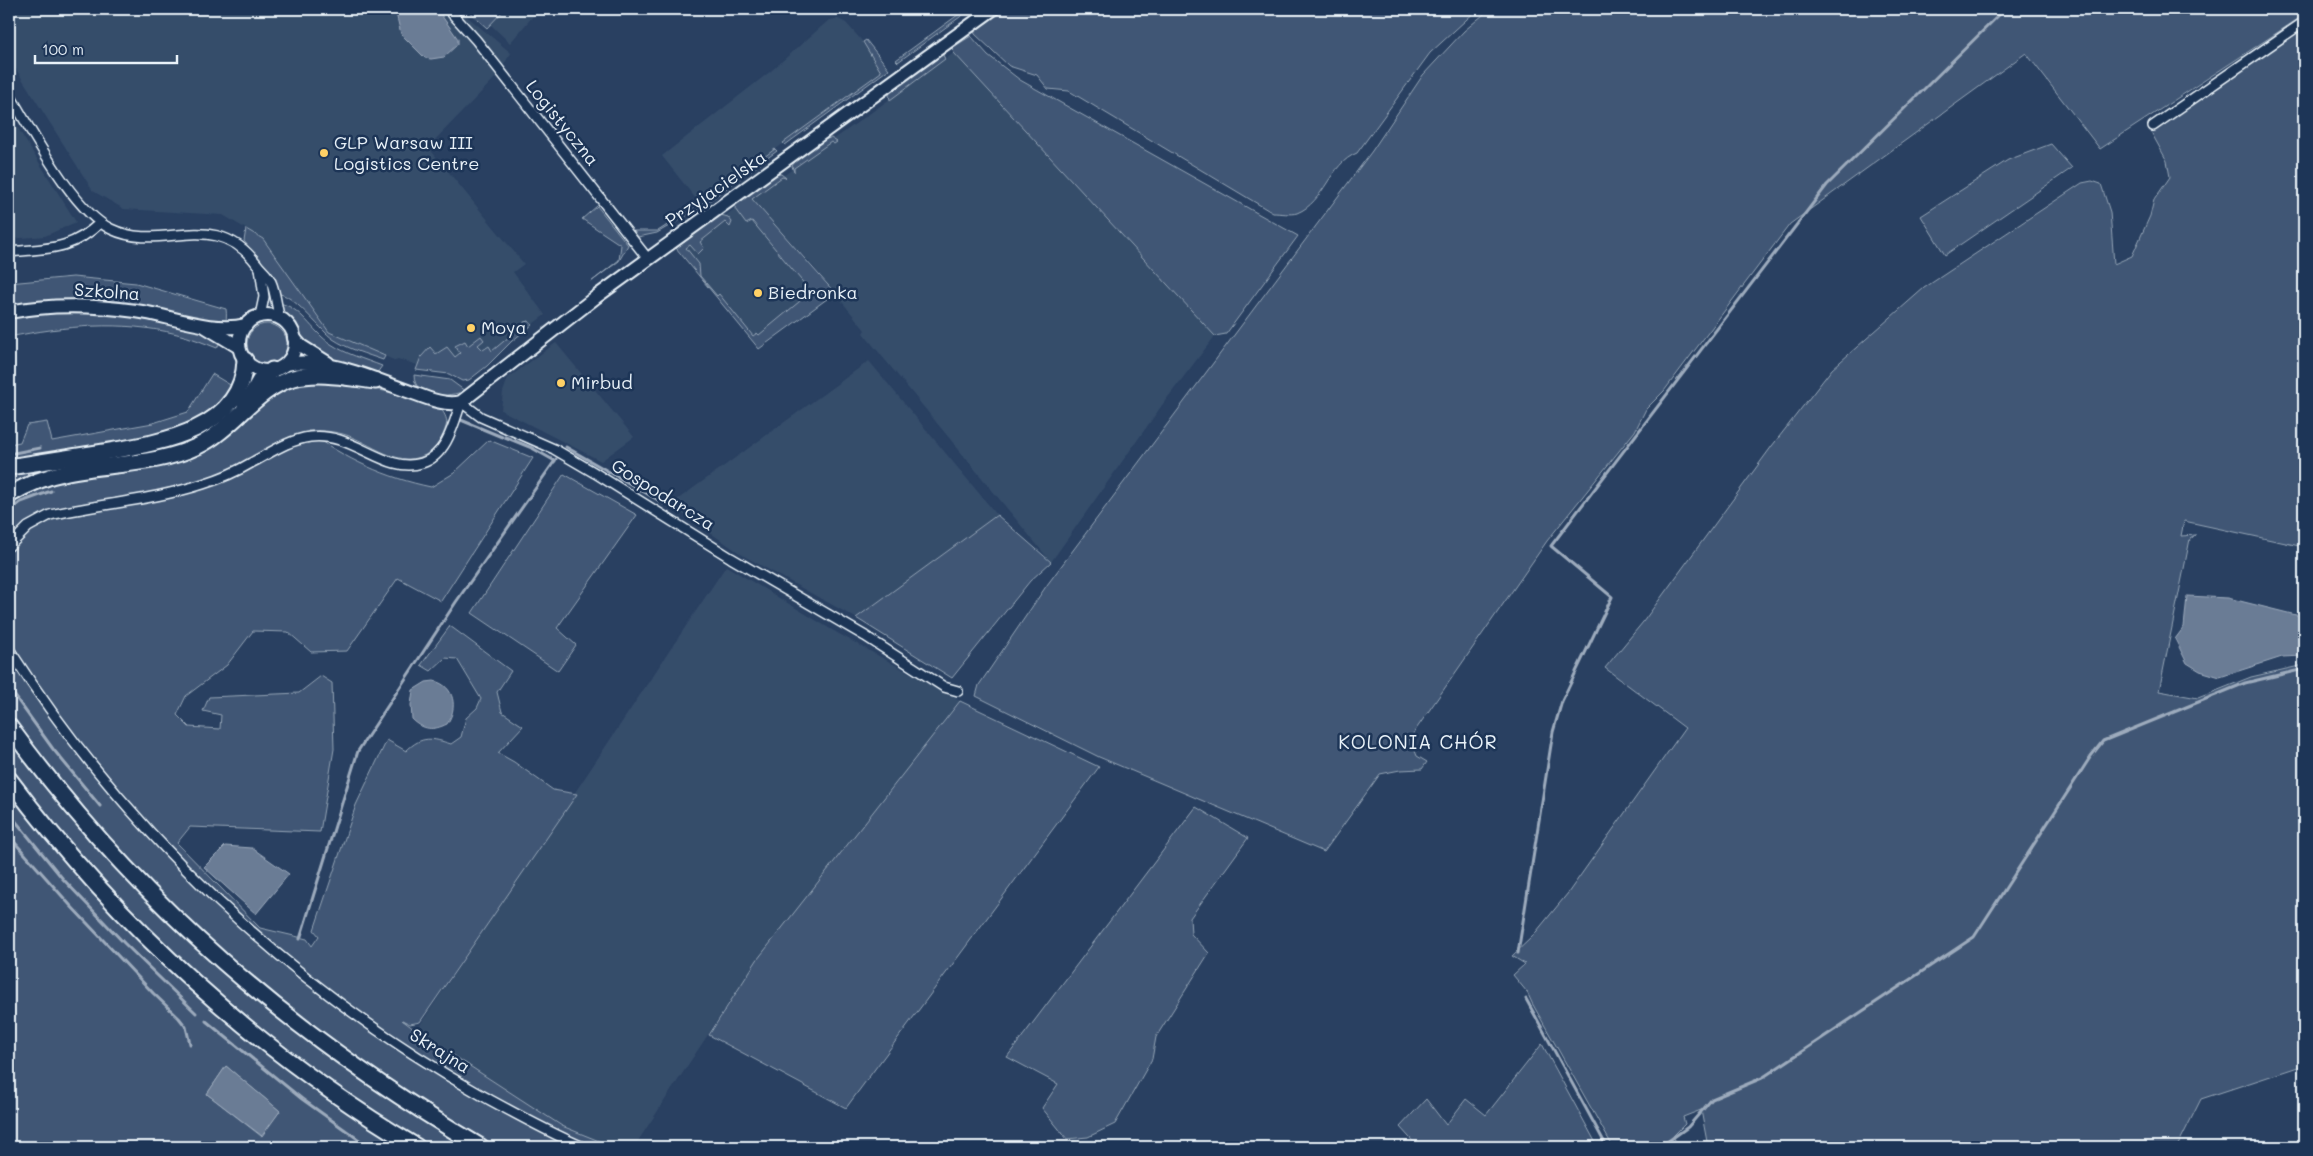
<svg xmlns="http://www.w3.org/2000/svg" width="2313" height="1156" font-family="Mali,sans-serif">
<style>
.built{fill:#364d6b}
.green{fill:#415774;stroke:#94a4b6;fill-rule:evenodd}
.water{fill:#6b7c95;stroke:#9dabbd}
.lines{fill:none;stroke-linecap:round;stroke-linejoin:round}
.stream{stroke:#9dabbd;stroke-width:3}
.street-casing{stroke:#e8f1f8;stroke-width:12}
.secondary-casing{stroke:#e8f1f8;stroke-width:16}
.highway-casing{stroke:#e8f1f8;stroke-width:19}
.street{stroke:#1d3557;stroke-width:9}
.secondary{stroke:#1d3557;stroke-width:12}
.highway{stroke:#1d3557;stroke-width:15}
.poi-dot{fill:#ffd166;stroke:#1d3557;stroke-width:2}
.labels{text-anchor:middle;stroke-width:5;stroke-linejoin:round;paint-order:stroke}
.street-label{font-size:18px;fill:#e8f1f8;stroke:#1d3557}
.poi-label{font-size:18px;fill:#e8f1f8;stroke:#1d3557;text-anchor:start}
.neighbourhood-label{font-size:19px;letter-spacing:1px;fill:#e8f1f8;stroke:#1d3557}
</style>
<rect width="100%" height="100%" fill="#294061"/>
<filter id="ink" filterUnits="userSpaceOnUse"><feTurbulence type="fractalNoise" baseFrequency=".02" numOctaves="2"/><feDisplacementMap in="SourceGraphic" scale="10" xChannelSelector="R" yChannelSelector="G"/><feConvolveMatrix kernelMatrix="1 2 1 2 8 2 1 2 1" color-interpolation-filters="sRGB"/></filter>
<g filter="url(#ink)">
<g class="built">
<polygon points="9,9 458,9 511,53 495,78 428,147 524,264 513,272 545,315 500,348 471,365 421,366 398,359 396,361 329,332 263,239 223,215 124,209 93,191 9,58"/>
<polygon points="474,9 539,9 510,43"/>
<polygon points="838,19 846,23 863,42 882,72 700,204 662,156 771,71 829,20"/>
<polygon points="954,53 1215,336 1165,401 1051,562 863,333 865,330 812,265 751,199"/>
<polygon points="9,114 76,222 45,236 9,239"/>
<polygon points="740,205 821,304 759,349 678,250"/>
<polygon points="556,343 634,437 601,461 501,410 503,392 508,378"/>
<polygon points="869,361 997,515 856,618 744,556 670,505"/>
<polygon points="726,566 832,630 960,701 757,960 634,1147 615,1147 562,1126 479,1083 416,1031"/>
</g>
<g class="green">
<polygon points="466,9 505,9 487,28"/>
<polygon points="966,9 971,9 898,62 896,60"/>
<path d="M1002,9h476l-48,44 -73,100c-28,11 -32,49 -60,60 -6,2 -17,0 -24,0l-204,-122 -21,-2 -11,-14 -28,-9 -34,-32 -1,-4z"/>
<polygon points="1490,9 2304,9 2304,15 2100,149 2026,53 1790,224 1664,391 1646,409 1635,431 1547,541 1410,738 1417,756 1427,762 1422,769 1400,770 1380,774 1324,852 1099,757 976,696 979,685 1047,585 1372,151 1423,75 1464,31"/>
<polygon points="2304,28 2304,547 2184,521 2181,536 2196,535 2190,539 2159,691 2198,698 2251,677 2304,665 2304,1065 2201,1099 2177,1147 1708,1147 1701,1110 1683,1117 1685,1124 1673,1136 1677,1144 1701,1142 1701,1147 1613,1147 1532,1003 1527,992 1513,975 1525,964 1512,956 1532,937 1568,893 1685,728 1605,668 1643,622 1772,446 1832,369 1924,288 2082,183 2092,181 2101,184 2110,212 2114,264 2132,256 2150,216 2154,200 2170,177 2167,161 2151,132"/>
<polygon points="971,36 988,55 1020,80 1298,236 1226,334 1215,336 954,53 952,48"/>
<polygon points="866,40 889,69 785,145 783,143 881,72 863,42"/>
<polygon points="942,53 945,59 890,100 889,95 891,90"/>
<path d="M831,138l6,4 -3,2 -3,-2 -37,26v4l-2,-6c4,-8 31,-28 39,-28z"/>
<polygon points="2051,144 2072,168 1945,255 1921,216 2008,160"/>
<polygon points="775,149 777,151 698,209 657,233 638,237 634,231 658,231 700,204"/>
<polygon points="781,174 786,178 782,177 752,199 835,293 759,349 676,248 721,215 728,217 732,222 730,227 725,222 700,242 704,248 698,254 690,245 686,248 699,264 700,276 717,296 719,294 753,336 757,333 759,335 811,292 752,221 746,224 735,209 736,204 775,175"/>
<polygon points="597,206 628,245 619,261 591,282 619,260 621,245 582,219"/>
<path d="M246,229l17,10 66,93 56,24 -2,4c-17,-6 -35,-11 -50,-21 -14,-10 -41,-47 -56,-45l-11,-26 -22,-27z"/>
<path d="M73,277l63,6 90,26c2,12 -3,28 -9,39 -13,-5 -27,-11 -40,-14 -55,-14 -113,-8 -168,3v-54z"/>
<path d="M278,303c23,3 34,29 53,41 15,10 33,15 51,22l-5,7 -45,-13 -32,-21 -6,-13 -12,-13z"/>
<polygon points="529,321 532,325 512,341 487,366 469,380 462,381 449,374 416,370 421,357 430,347 436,354 447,347 455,357 460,353 455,346 465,341 468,346 481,336 484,340 478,345 483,350 489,346 492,351 521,327 524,322"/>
<circle cx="267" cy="344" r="20"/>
<path d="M309,366l-41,30c10,-5 21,-12 32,-15 21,-5 117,15 137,25 6,4 9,10 10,16 -2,11 -8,23 -17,30 -29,21 -60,-11 -87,-18 -12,-3 -24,-4 -35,-3 36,28 79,47 123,56l23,-14 35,-33 44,18 -92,143 -43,-23 -51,73 -36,1 -23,-20 -35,-1 -26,34 -41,31 -9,19 12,12 31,2 1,-14 -18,-4 6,-14 90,-4 22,-17 11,7 2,66 -14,83 -130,-5 -13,16 83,85 47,11 5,7 7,-10 -5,-6 42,-125 31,-65 19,11c16,-16 26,-13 45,-7l10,-7 5,-19 11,-10 4,-9 -24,-40 -12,-1 -14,13 -10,-6 29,-39 61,45 -14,21 5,20 21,14 -25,27 16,9 39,28 24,4 -157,228 -10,2 -8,-4 20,15 140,91 52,21h-605v-703l11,-2 7,-17 20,-3 5,19 101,-18 35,-11 24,-38 40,24 25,-24 12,-6zM226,1066l54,45 -19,25 -54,-42z"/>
<path d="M414,375l36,5 15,11c-16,6 -51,9 -51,-16z"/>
<polygon points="564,474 637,515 557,628 576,645 558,671 472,613"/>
<polygon points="997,515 1051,562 1030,581 952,678 856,618"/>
<polygon points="960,701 1099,767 846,1108 709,1035 757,960"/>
<polygon points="1196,807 1248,838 1190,918 1191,934 1209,953 1156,1037 1152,1059 1115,1124 1088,1137 1067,1139 1042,1108 1058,1084 1007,1057"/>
<polygon points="1542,1044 1598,1147 1418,1147 1400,1127 1426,1099 1446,1125 1466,1099 1486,1115"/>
</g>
<g class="water">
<polygon points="395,9 437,9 458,39 458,44 444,57 431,59 425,58 401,34"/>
<polygon points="2187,596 2228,598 2304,617 2304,656 2282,657 2220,677 2200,671 2187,663 2175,639 2184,627"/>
<path d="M434,681c21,5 24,27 13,43 -14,7 -24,6 -35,-5l-1,-14 2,-15 13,-8z"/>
<polygon points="225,846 252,848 289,874 256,914 204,867"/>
<polygon points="226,1066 280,1111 262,1136 207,1094"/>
</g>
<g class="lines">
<g class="stream">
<polyline points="461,420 502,437"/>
<polyline points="505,437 532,448 555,461"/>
<polyline points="566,447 665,504"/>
<polyline points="9,454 40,448"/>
<polyline points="9,511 21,502 51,491"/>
<polyline points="9,688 53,749 100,806"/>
<polyline points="9,813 63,879 124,943 196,1013"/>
<polyline points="9,836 70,905 153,993 179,1018 186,1027 190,1044"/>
<polyline points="300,939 358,751 456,602 556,459"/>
<polyline points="1518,953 1553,732 1562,701 1612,597 1551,546 1827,185 2005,9"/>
<polyline points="1526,999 1607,1147"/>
<polyline points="206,1021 302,1099 369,1147"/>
<polyline points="9,1143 82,1147"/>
<polyline points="1660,1147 1688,1127 1712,1099 1762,1078 1974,937 2091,756 2103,741 2245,683 2304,669"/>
</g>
<g class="street-casing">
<g id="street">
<polyline points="448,9 476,40 648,259"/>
<path d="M9,94c23,37 64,117 102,135 52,25 102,-23 146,35 4,6 11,10 14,18 5,11 5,24 9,37"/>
<polyline points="2153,126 2304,22"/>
<path d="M9,252c39,-4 61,-1 91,-29"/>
<polyline points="260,268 264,297 260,316"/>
<path d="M9,546l19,-19 22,-12c50,-11 104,-15 153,-31 16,-5 33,-12 48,-21 19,-10 37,-23 59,-26 43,-6 75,38 112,26 25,-8 32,-40 39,-61l20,15 73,32 41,24 136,85 134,78 79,51 14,4"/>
<path d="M9,649c118,184 283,340 474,447 33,18 65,36 100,51"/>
</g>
</g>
<g class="secondary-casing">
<g id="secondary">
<path d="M9,312c41,-8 85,-7 127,-1 32,4 77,23 110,14"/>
<circle cx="267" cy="343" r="28"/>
<polyline points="206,327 239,347"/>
<polyline points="294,338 301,346 328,363"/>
<path d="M286,364c40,-8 92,17 130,30 13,5 31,12 45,8l135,-105 397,-288"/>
</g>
</g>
<g class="highway-casing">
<g id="highway">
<polyline points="245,406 260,380 272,370"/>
<path d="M9,467c31,-5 63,-10 95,-15 54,-9 139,-21 141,-92"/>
<path d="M9,495c19,-11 38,-19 59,-23 43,-9 91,-7 130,-26 35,-17 59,-58 95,-68 27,-7 56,0 83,3"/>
<path d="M9,726c129,178 284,310 472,421"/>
<path d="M9,779c110,147 250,274 408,368"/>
</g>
</g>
<use href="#street" class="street"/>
<use href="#secondary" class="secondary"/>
<use href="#highway" class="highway"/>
</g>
</g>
<g class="poi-dot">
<circle cx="324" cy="153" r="5"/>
<circle cx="758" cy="293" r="5"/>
<circle cx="471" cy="328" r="5"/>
<circle cx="561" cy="383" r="5"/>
</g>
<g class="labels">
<g class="street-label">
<text transform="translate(562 123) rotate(51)" y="6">Logistyczna</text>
<text transform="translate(716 189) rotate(-35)" y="6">Przyjacielska</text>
<text transform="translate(107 292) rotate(4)" y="6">Szkolna</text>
<text transform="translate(663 495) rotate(32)" y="6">Gospodarcza</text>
<text transform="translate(440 1051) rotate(32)" y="6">Skrajna</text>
</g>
<g class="poi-label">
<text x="334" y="149">GLP Warsaw III<tspan x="334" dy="21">Logistics Centre</tspan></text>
<text x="768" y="299">Biedronka</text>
<text x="481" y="334">Moya</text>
<text x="571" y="389">Mirbud</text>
</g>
<g class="neighbourhood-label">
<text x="1418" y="749">KOLONIA CHÓR</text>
</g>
</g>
<rect width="2313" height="1156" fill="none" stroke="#1d3557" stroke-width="30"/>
<rect x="15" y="15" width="2283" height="1126" fill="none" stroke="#e8f1f8" stroke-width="2" filter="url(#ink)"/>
<path d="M35 55v8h142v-8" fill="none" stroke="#e8f1f8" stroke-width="2.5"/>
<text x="42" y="55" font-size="15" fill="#e8f1f8" stroke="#1d3557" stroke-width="4" paint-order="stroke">100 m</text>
</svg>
